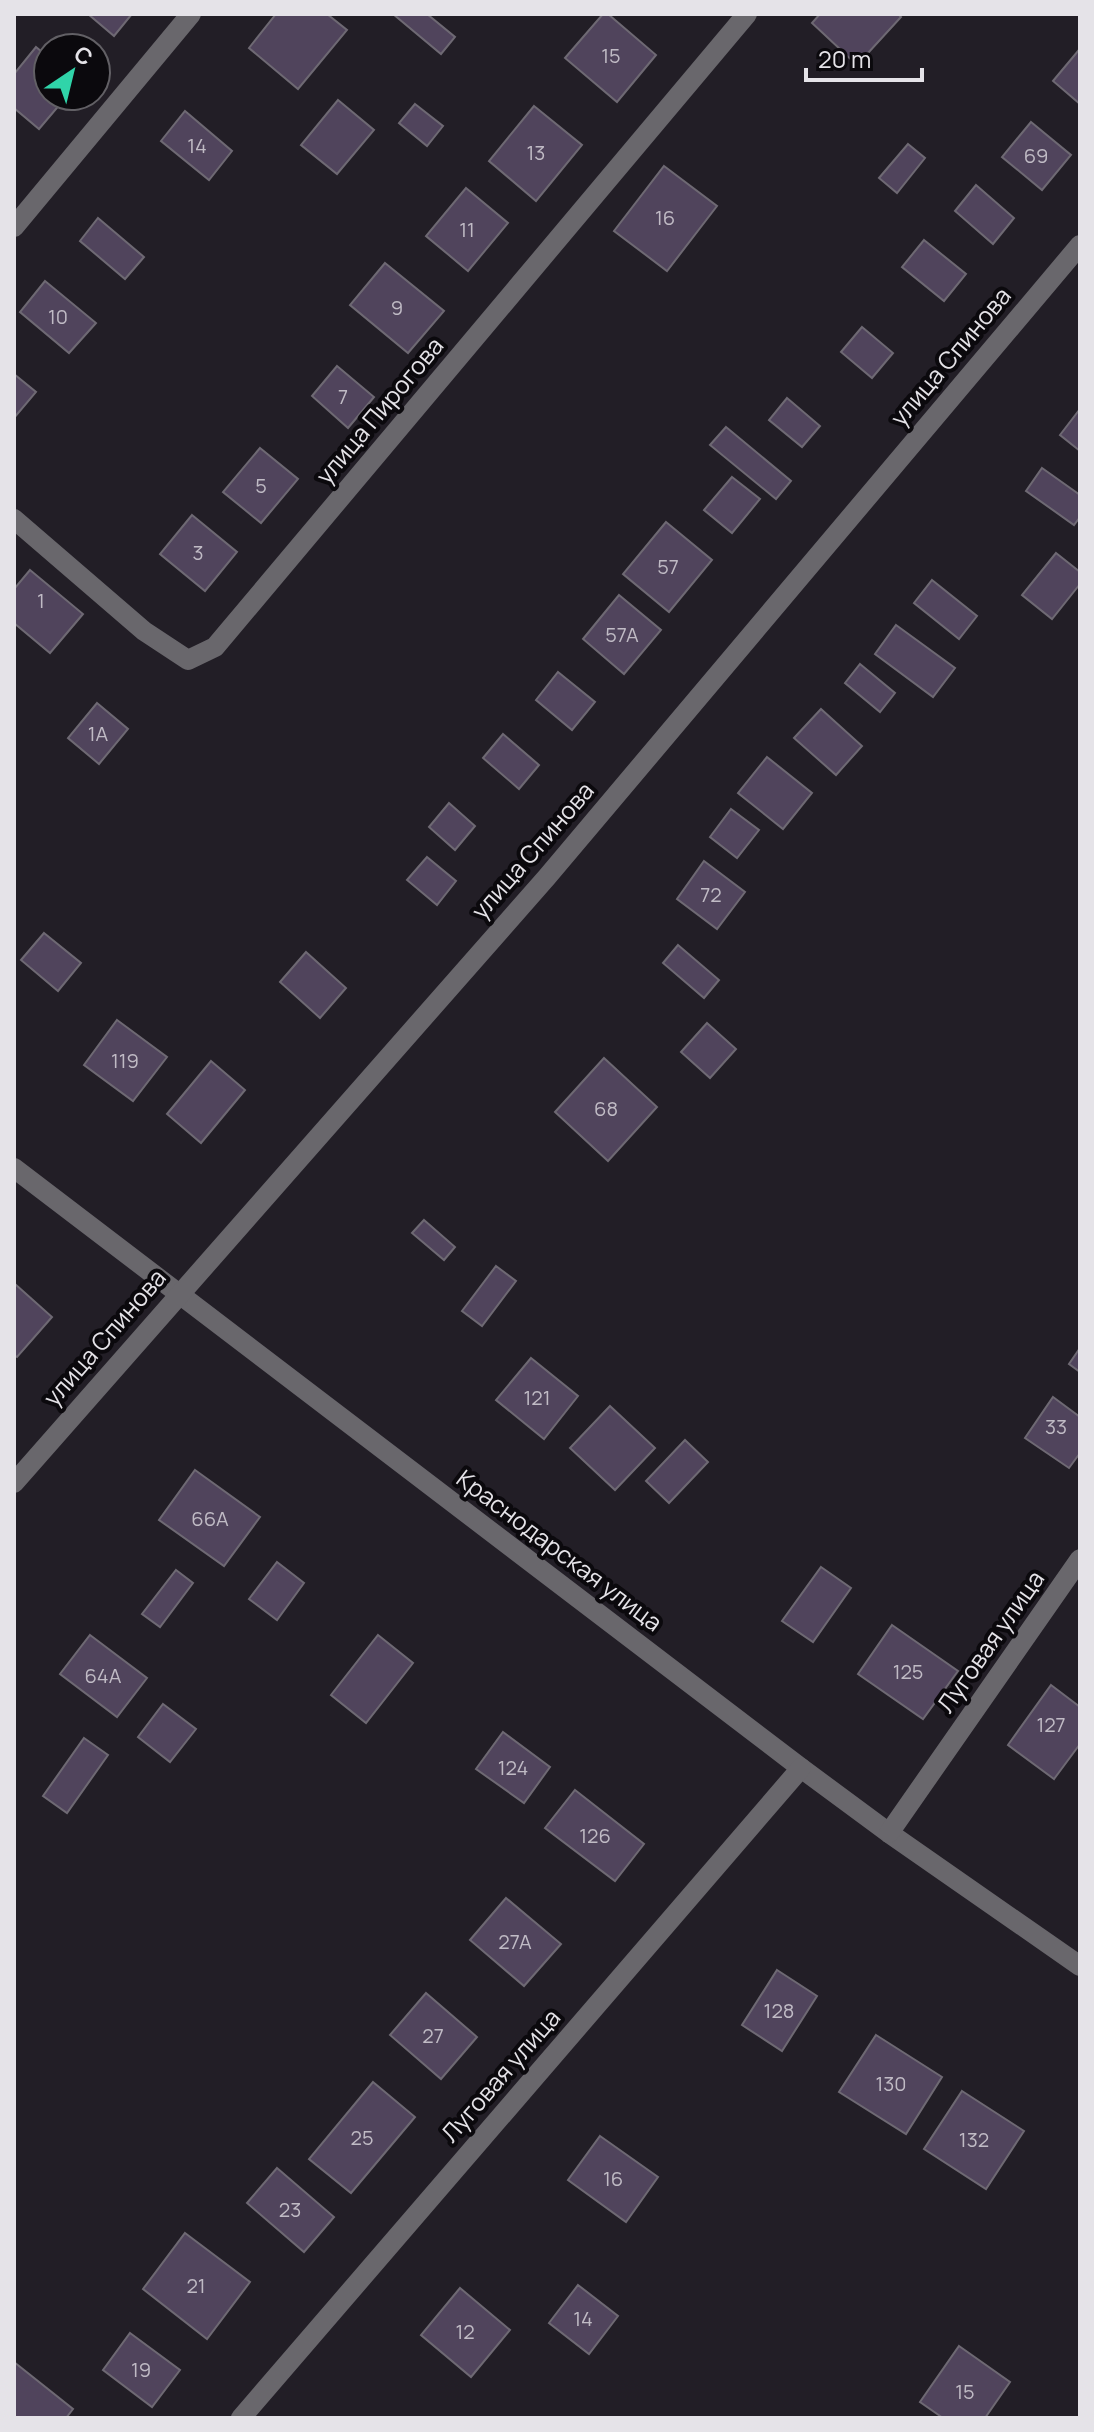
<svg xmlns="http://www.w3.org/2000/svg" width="1094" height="2432" font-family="Manrope,sans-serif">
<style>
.building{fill:#50445c;stroke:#6e6973;stroke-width:2}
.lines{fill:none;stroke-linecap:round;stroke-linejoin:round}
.minor{stroke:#69676c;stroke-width:20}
.labels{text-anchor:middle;stroke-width:8;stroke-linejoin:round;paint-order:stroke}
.number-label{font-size:20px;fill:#c0bbc5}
.street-label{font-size:24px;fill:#e5e3e8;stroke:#0b090d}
</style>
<rect width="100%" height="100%" fill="#221e26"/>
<g class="building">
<polygon points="88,14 132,14 114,36"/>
<polygon points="276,14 327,14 347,30 298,89 249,48"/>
<polygon points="393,14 427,14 455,37 441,54"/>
<polygon points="603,14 608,14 656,55 617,102 565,58"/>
<polygon points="820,14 898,14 901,17 857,65 812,23"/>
<polygon points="36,47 48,57 48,96 67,96 39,129 14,108 14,74"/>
<polygon points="1078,51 1080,53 1080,104 1053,81"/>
<polygon points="338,100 374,130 337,174 301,145"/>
<polygon points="415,104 443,126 427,146 399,123"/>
<polygon points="534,106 582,145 536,201 489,161"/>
<polygon points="185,111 232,151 209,180 161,141"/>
<polygon points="1031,122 1071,155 1042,190 1002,157"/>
<polygon points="908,144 925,158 897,193 879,178"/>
<polygon points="664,166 717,206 667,271 614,231"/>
<polygon points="976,185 1014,218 993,244 955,211"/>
<polygon points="466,188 508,223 468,271 426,236"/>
<polygon points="98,218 144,257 125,279 80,241"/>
<polygon points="924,240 966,274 944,301 902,267"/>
<polygon points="385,263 444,311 408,353 350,305"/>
<polygon points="45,281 96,323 69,353 20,312"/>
<polygon points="862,327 893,353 872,378 841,352"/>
<polygon points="337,366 374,397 348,428 312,396"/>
<polygon points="14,374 36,392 14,418"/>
<polygon points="787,398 820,426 802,447 769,420"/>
<polygon points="1080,409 1080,451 1060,435"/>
<polygon points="726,427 791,481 776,499 710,445"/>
<polygon points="260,448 298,479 261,523 223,492"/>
<polygon points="1042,468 1080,495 1080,517 1074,525 1026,491"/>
<polygon points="732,477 760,499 732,533 704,510"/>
<polygon points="192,515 237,552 205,591 160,554"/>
<polygon points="666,522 712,560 669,612 623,574"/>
<polygon points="1056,553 1080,572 1080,584 1052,619 1022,595"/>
<polygon points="30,570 83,614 50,653 14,623 14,589"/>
<polygon points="932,580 977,616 959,639 914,603"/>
<polygon points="619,595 661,630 624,674 583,639"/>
<polygon points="896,625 955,668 933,697 875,654"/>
<polygon points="860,664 895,693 880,712 845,683"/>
<polygon points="558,672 595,702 572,730 536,700"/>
<polygon points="97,703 128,729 99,764 68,738"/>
<polygon points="821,709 862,746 836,775 794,738"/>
<polygon points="503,734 539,765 519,789 483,758"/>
<polygon points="767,757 812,793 783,829 738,793"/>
<polygon points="449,803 475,826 455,850 429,827"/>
<polygon points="731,809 759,830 737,858 710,837"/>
<polygon points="427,857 456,881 437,905 407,880"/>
<polygon points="704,861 745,892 717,929 677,899"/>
<polygon points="44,933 81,963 58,991 21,960"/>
<polygon points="678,945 719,980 704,998 663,963"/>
<polygon points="306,952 346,988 320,1018 280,982"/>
<polygon points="117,1020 167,1057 133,1101 84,1065"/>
<polygon points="707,1023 736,1049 710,1078 681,1052"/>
<polygon points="604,1058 657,1107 608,1161 555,1112"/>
<polygon points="211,1061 245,1090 201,1143 167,1114"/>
<polygon points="424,1220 455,1247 444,1260 412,1233"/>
<polygon points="496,1266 516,1281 482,1326 462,1311"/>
<polygon points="15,1284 52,1317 17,1357 14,1355"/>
<polygon points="1080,1348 1080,1372 1069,1364"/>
<polygon points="531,1358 578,1396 544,1439 496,1400"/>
<polygon points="1053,1397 1080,1417 1080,1453 1069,1468 1025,1438"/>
<polygon points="610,1406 655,1448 615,1490 570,1448"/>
<polygon points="685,1440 708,1462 669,1503 646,1481"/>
<polygon points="195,1470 260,1517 224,1566 159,1520"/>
<polygon points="277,1562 304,1583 277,1620 249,1599"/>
<polygon points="821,1567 851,1588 813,1642 782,1621"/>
<polygon points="176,1570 193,1583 160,1627 142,1614"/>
<polygon points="892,1625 958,1671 923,1719 858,1674"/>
<polygon points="90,1635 147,1678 117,1717 60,1674"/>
<polygon points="378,1635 413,1663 366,1723 331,1695"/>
<polygon points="1051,1685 1080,1707 1080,1744 1054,1779 1008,1745"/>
<polygon points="163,1704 196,1729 170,1762 138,1737"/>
<polygon points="503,1732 550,1767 524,1803 476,1769"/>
<polygon points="84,1738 108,1755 67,1813 43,1796"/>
<polygon points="575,1790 644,1844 615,1881 545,1828"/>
<polygon points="506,1898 561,1944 524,1986 470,1940"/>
<polygon points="777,1970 817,1996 782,2051 742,2025"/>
<polygon points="426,1993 477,2037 441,2079 390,2035"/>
<polygon points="876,2035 942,2077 906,2134 839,2092"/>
<polygon points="373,2082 415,2117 351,2193 309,2159"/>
<polygon points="962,2091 1024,2131 986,2189 924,2149"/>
<polygon points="600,2136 658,2177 626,2222 568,2180"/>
<polygon points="277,2168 334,2217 304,2252 247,2203"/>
<polygon points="185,2233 250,2282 207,2339 143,2289"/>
<polygon points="578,2285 618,2316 589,2354 549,2323"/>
<polygon points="460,2288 510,2330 471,2377 421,2335"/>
<polygon points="130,2333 180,2370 152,2407 103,2370"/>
<polygon points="959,2346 1010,2382 985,2418 943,2418 920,2402"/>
<polygon points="14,2362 73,2409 66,2418 14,2418"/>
</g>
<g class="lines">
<g class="minor">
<polyline points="14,227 191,14"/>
<polyline points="14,519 144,631 188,660 215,647 747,14"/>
<polyline points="14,1168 801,1768 889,1833 1080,1966"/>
<polyline points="14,1483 547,877 1080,245"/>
<polyline points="889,1833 1080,1559"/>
<polyline points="241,2418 801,1768"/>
</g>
</g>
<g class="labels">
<g class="number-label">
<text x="611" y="63">15</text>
<text x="197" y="153">14</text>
<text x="536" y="160">13</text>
<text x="1036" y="163">69</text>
<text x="665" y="225">16</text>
<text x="467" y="237">11</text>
<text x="397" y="315">9</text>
<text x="58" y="324">10</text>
<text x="343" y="404">7</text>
<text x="261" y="493">5</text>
<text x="198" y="560">3</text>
<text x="668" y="574">57</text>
<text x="41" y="608">1</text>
<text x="622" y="642">57А</text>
<text x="98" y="741">1А</text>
<text x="711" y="902">72</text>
<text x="125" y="1068">119</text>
<text x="606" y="1116">68</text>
<text x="537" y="1405">121</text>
<text x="1056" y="1434">33</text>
<text x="210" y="1526">66А</text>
<text x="908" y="1679">125</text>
<text x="103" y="1683">64А</text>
<text x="1051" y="1732">127</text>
<text x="513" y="1775">124</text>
<text x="595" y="1843">126</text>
<text x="515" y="1949">27А</text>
<text x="779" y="2018">128</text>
<text x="433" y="2043">27</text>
<text x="891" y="2091">130</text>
<text x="362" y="2145">25</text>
<text x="974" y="2147">132</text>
<text x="613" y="2186">16</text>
<text x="290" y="2217">23</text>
<text x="196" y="2293">21</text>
<text x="583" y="2326">14</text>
<text x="465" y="2339">12</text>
<text x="141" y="2377">19</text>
<text x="965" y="2399">15</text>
</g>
<g class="street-label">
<text transform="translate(951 357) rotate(-50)" y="8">улица Спинова</text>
<text transform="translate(380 411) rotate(-50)" y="8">улица Пирогова</text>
<text transform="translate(533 851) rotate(-49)" y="8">улица Спинова</text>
<text transform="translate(105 1338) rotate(-49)" y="8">улица Спинова</text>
<text transform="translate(559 1551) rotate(37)" y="8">Краснодарская улица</text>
<text transform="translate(991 1642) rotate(-55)" y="8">Луговая улица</text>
<text transform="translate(501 2076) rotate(-49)" y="8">Луговая улица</text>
</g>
</g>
<rect width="1094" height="2432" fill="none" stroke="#e5e3e8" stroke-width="32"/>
<g transform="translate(72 72) rotate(35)"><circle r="38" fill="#0b090d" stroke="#626065" stroke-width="2"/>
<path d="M0-6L14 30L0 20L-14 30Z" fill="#30d4a9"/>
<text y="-12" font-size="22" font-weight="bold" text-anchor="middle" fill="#e5e3e8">С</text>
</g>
<path d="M806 68v12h116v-12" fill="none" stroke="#e5e3e8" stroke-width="4"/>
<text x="818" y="68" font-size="24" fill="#e5e3e8" stroke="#0b090d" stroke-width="6" paint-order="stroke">20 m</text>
</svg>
